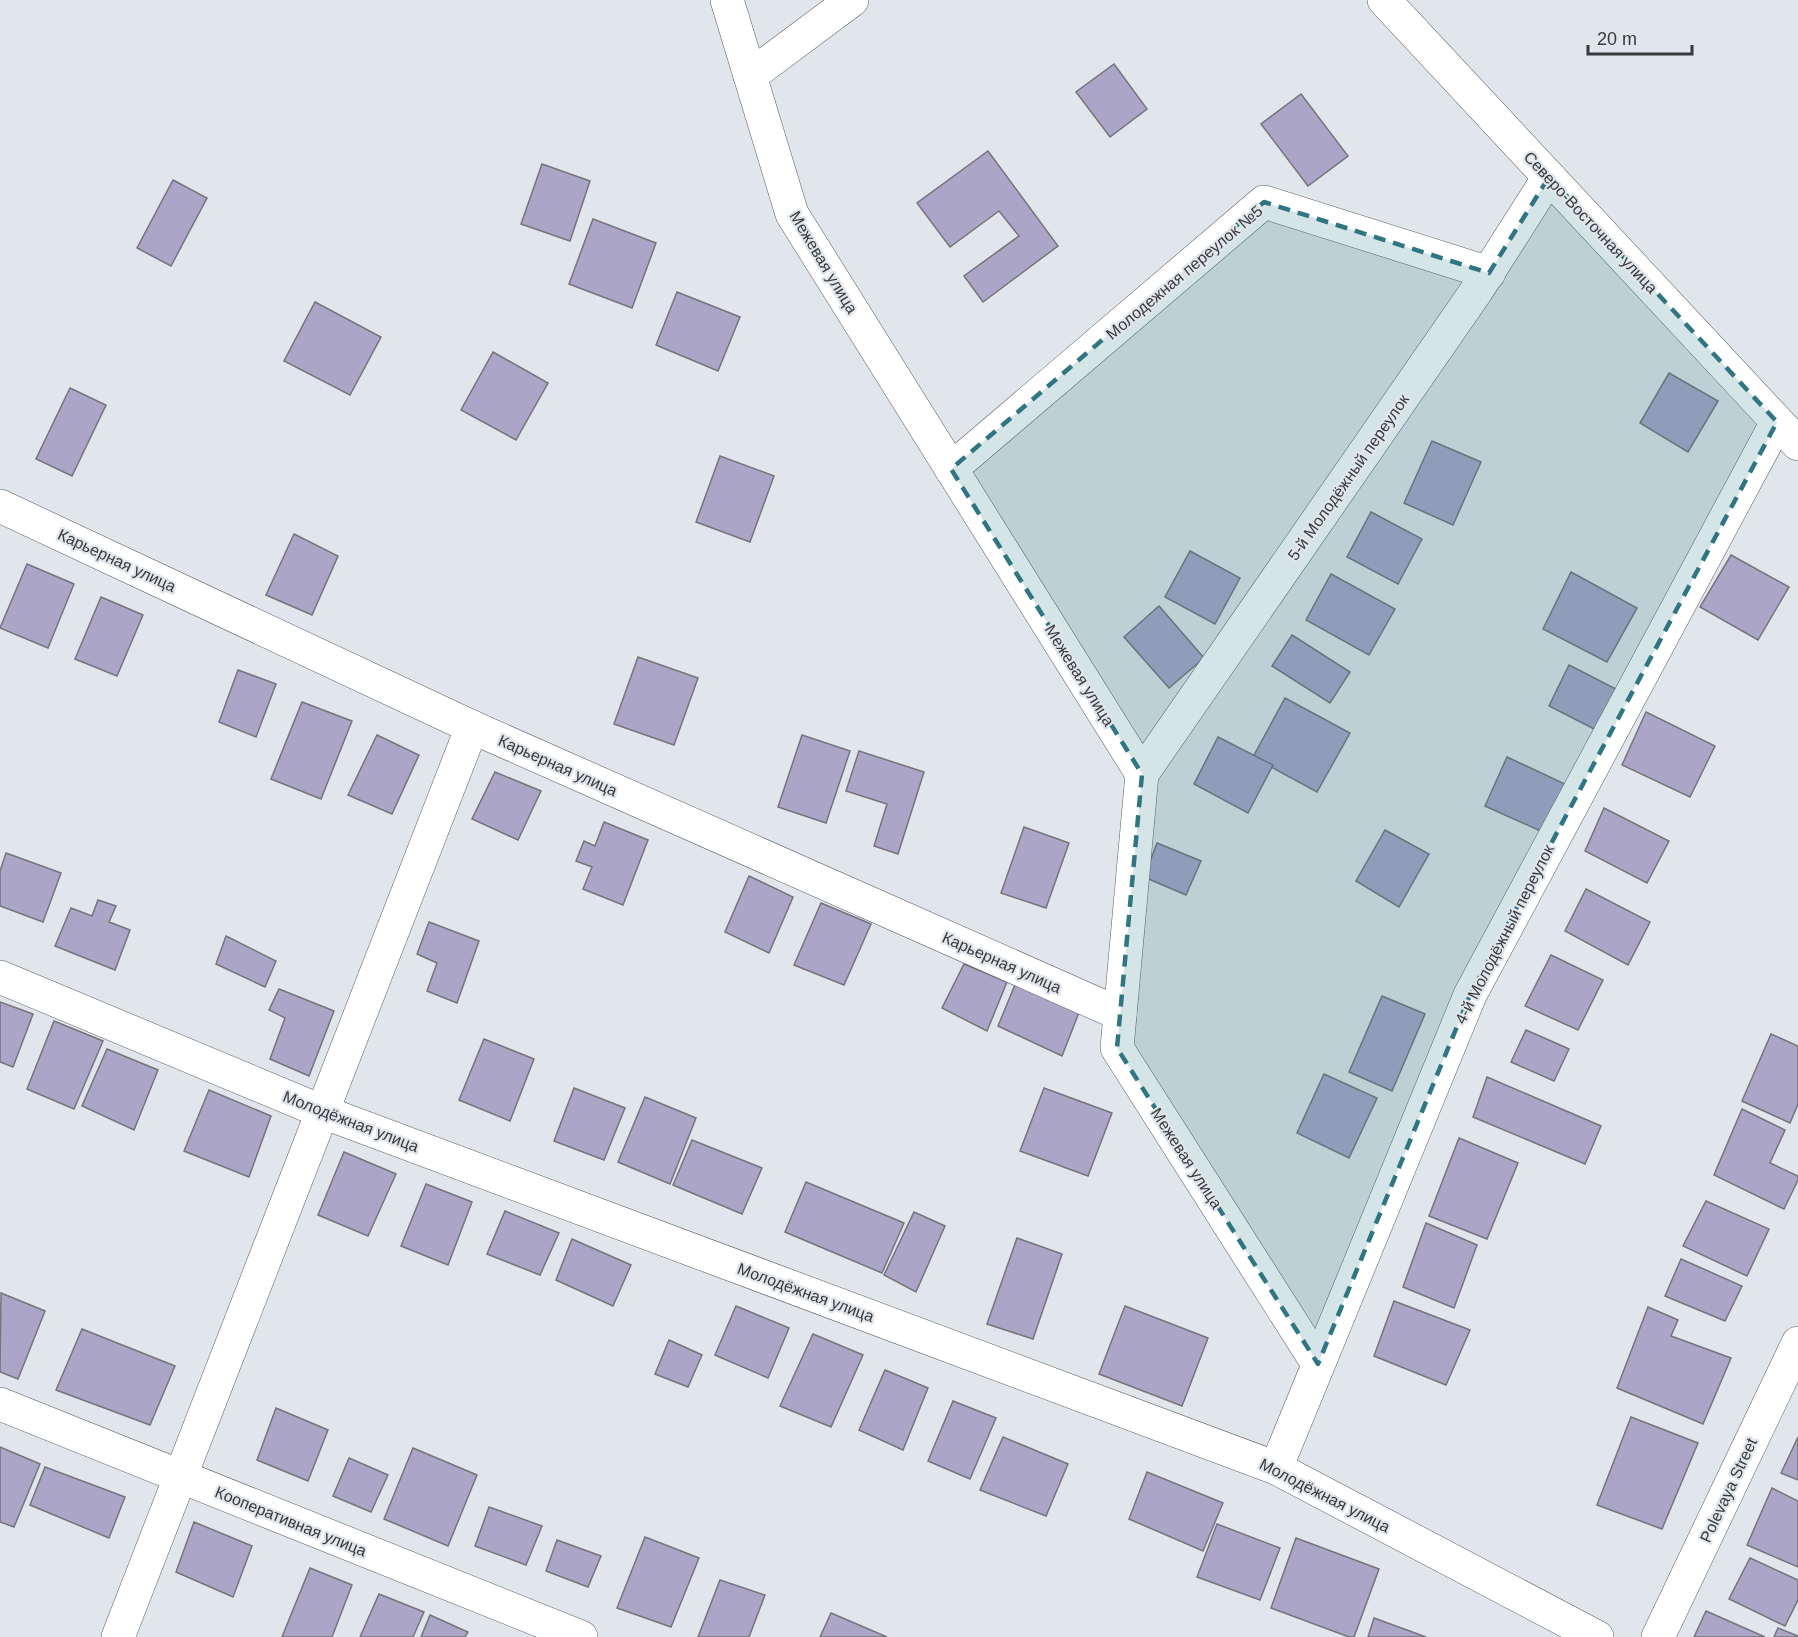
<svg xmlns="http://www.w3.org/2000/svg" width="1798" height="1637" font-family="Arial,sans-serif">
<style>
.building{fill:#aba6c8;stroke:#75747b;stroke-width:1.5}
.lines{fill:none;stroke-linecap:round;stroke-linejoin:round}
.minor-casing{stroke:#5a5f64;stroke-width:34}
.minor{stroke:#fff;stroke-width:33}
.marked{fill:#2f7682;fill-opacity:0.2;stroke:#2f7682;stroke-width:4.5;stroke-dasharray:12 8;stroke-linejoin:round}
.labels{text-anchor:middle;stroke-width:4.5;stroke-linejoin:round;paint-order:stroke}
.street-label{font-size:16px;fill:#37393b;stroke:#e0e6ec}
</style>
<rect width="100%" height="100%" fill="#e0e6ec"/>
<g class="building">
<polygon points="1114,64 1147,109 1110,137 1076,92"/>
<polygon points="1301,94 1348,156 1308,186 1261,124"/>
<polygon points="988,151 1058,246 983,302 964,276 1019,236 999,211 950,247 917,203"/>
<polygon points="542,164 590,181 570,241 521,224"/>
<polygon points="173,180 207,198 171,266 137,248"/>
<polygon points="593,219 656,243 632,308 569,284"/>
<polygon points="677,292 740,317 718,371 656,345"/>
<polygon points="315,302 381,337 350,395 284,361"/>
<polygon points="493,352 548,383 516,440 461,410"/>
<polygon points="1669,373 1718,401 1688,452 1640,423"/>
<polygon points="70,388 106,405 72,476 36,459"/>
<polygon points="1432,441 1481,462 1453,525 1404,503"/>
<polygon points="720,456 774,476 750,542 696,522"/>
<polygon points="1371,512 1422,539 1398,584 1347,557"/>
<polygon points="294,534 338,556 312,615 266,595"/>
<polygon points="1190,551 1240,578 1215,624 1165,597"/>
<polygon points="1731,555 1789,587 1758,640 1700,607"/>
<polygon points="27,564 74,584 48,648 0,628"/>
<polygon points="1571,572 1637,608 1607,662 1543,629"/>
<polygon points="1331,574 1395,609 1369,655 1306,620"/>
<polygon points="101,597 143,615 117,676 75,659"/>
<polygon points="1159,606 1204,658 1169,688 1124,637"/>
<polygon points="1292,635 1350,672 1330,703 1272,666"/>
<polygon points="638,657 698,678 674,745 614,724"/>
<polygon points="1569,665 1616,689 1596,730 1549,706"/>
<polygon points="238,670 276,684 256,737 219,722"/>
<polygon points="1285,698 1350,733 1317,792 1253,757"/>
<polygon points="302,702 352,721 321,799 271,779"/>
<polygon points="1646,712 1715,746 1690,797 1622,765"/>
<polygon points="377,735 419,755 392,814 348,795"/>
<polygon points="802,735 850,751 826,823 778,807"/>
<polygon points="1218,737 1273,765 1248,813 1194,784"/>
<polygon points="859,751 924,772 898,854 874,846 887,804 846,791"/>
<polygon points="1507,757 1567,785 1545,833 1485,806"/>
<polygon points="495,772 541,791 518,840 472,819"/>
<polygon points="1604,808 1669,841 1647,883 1585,851"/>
<polygon points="604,822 648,840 623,905 583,889 592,867 576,861 584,841 595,846"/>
<polygon points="1024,827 1069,843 1046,908 1001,893"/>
<polygon points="1385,830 1429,854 1399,907 1356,881"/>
<polygon points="1157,843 1201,861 1186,895 1144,877"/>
<polygon points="6,853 61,873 43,922 0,906 0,871"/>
<polygon points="749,876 793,897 769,953 725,932"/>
<polygon points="1586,889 1650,922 1628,965 1565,931"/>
<polygon points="98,900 116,906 109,922 130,930 115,970 55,946 71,908 92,916"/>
<polygon points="821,903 871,924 844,985 794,965"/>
<polygon points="429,922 479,941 457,1003 427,991 437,963 417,954"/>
<polygon points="226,936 276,961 265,987 216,964"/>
<polygon points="1551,955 1603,980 1578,1030 1525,1006"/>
<polygon points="964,964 1007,982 987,1031 942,1008"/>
<polygon points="1017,980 1080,1010 1062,1056 998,1026"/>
<polygon points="279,989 334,1011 309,1076 270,1059 285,1018 269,1010"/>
<polygon points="1382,996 1425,1014 1392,1091 1349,1072"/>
<polygon points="0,1002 33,1014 13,1067 0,1062"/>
<polygon points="54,1021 103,1041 74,1109 27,1089"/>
<polygon points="1526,1030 1569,1049 1554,1081 1511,1062"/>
<polygon points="1771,1034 1798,1046 1798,1104 1790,1123 1742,1101"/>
<polygon points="484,1039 534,1059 510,1121 459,1100"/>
<polygon points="107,1049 158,1070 134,1130 82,1106"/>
<polygon points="1324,1074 1377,1098 1349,1158 1297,1133"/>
<polygon points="1487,1077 1601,1126 1585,1164 1473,1117"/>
<polygon points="574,1088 625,1108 604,1160 554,1141"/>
<polygon points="1044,1088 1112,1113 1088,1176 1020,1151"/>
<polygon points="209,1090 271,1116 249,1177 184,1151"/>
<polygon points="645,1097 696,1118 670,1184 618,1162"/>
<polygon points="1742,1109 1785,1130 1770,1163 1798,1176 1798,1180 1784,1209 1714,1175"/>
<polygon points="1459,1138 1518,1163 1487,1239 1429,1216"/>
<polygon points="692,1140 762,1168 742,1214 673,1185"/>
<polygon points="344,1152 396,1174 368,1236 318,1215"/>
<polygon points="806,1182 904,1223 882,1273 785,1232"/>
<polygon points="426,1184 472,1202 448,1265 401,1246"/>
<polygon points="1706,1201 1769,1229 1747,1276 1683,1246"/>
<polygon points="505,1211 559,1233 540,1275 487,1254"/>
<polygon points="914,1212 945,1226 916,1292 884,1275"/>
<polygon points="1426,1223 1477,1245 1454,1308 1403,1287"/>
<polygon points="1017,1238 1062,1254 1033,1339 987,1324"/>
<polygon points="572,1239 631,1265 613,1306 556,1280"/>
<polygon points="1681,1259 1742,1286 1725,1321 1665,1296"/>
<polygon points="1,1293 45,1311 18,1379 0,1372"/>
<polygon points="1394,1301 1470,1330 1446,1385 1374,1356"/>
<polygon points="736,1306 789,1328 768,1378 715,1355"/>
<polygon points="1125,1306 1208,1338 1182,1406 1099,1374"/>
<polygon points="1648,1307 1678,1320 1671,1336 1731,1358 1703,1424 1617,1388"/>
<polygon points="82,1329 175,1366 150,1425 56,1390"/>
<polygon points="813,1334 863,1355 831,1427 780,1406"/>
<polygon points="669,1340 702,1355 688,1387 655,1374"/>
<polygon points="885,1370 928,1388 903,1450 859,1430"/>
<polygon points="953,1401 996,1418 970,1479 928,1461"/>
<polygon points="276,1408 328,1430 308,1481 257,1460"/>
<polygon points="1631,1417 1698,1443 1662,1529 1597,1505"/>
<polygon points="1003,1437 1068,1464 1046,1516 980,1490"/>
<polygon points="1798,1437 1798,1480 1781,1473"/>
<polygon points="0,1447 40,1464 14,1527 0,1522"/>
<polygon points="413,1448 477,1475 448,1546 384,1519"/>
<polygon points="349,1458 388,1475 371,1512 333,1496"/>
<polygon points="45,1467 125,1497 109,1538 30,1505"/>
<polygon points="1147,1472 1223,1503 1203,1551 1129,1519"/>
<polygon points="1772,1488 1798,1501 1798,1567 1747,1545"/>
<polygon points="489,1507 542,1526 526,1565 475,1546"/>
<polygon points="194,1522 252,1546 233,1597 176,1572"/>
<polygon points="1217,1524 1280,1548 1260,1600 1197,1577"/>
<polygon points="645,1537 699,1558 671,1627 617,1608"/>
<polygon points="1296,1538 1379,1569 1354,1637 1349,1637 1271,1608"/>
<polygon points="557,1540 601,1556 588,1587 546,1571"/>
<polygon points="1750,1558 1798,1580 1798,1600 1785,1626 1729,1599"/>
<polygon points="310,1568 352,1585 332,1637 282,1637"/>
<polygon points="720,1580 765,1595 749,1637 698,1637"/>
<polygon points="379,1594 424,1612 413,1637 360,1637"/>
<polygon points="1706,1611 1765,1637 1694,1637"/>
<polygon points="831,1613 887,1637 820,1637"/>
<polygon points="430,1615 468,1632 465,1637 421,1637"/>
<polygon points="1374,1618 1426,1637 1368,1637"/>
<polygon points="1778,1628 1798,1636 1798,1637 1774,1637"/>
</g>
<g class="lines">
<g class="minor-casing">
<g id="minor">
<polyline points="727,0 792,214 1142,774 1117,1048 1318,1364"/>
<polyline points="1384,0 1798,444"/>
<polyline points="750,76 852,0"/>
<polyline points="951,469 1264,202 1489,273"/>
<polyline points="0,506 472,727 1120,1014"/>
<polyline points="1142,774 1477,290 1549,177"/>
<polyline points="0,977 323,1112 1276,1468 1597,1637"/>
<polyline points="0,1404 581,1637"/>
<polyline points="1276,1468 1470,995 1777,422"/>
<polyline points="118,1637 472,727"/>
<polyline points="1658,1637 1798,1343"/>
</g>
</g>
<use href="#minor" class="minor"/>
</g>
<path class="marked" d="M1549,177l228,245 -307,573 -152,369 -201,-316 25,-274 -191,-305 313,-267 225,71z"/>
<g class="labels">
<g class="street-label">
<text transform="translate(1591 222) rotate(47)" y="6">Северо-Восточная улица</text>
<text transform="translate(824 262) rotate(59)" y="6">Межевая улица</text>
<text transform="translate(1184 272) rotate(-40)" y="6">Молодежная переулок №5</text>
<text transform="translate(1348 477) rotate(-55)" y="6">5-й Молодёжный переулок</text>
<text transform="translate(117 560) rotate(25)" y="6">Карьерная улица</text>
<text transform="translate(1080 675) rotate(58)" y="6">Межевая улица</text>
<text transform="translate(558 765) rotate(24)" y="6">Карьерная улица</text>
<text transform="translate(1504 934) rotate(-63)" y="6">4-й Молодёжный переулок</text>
<text transform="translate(1002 962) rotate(24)" y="6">Карьерная улица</text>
<text transform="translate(351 1121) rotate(21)" y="6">Молодёжная улица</text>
<text transform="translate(1187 1158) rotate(57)" y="6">Межевая улица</text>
<text transform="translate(806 1292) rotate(20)" y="6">Молодёжная улица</text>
<text transform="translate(1728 1490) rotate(-65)" y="6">Polevaya Street</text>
<text transform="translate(1325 1495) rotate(27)" y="6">Молодёжная улица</text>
<text transform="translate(291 1521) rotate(22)" y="6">Кооперативная улица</text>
</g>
</g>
<path d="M1588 45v9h104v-9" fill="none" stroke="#37393b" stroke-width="3"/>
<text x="1597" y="45" font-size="18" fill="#37393b" stroke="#e0e6ec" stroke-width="4.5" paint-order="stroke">20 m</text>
</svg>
